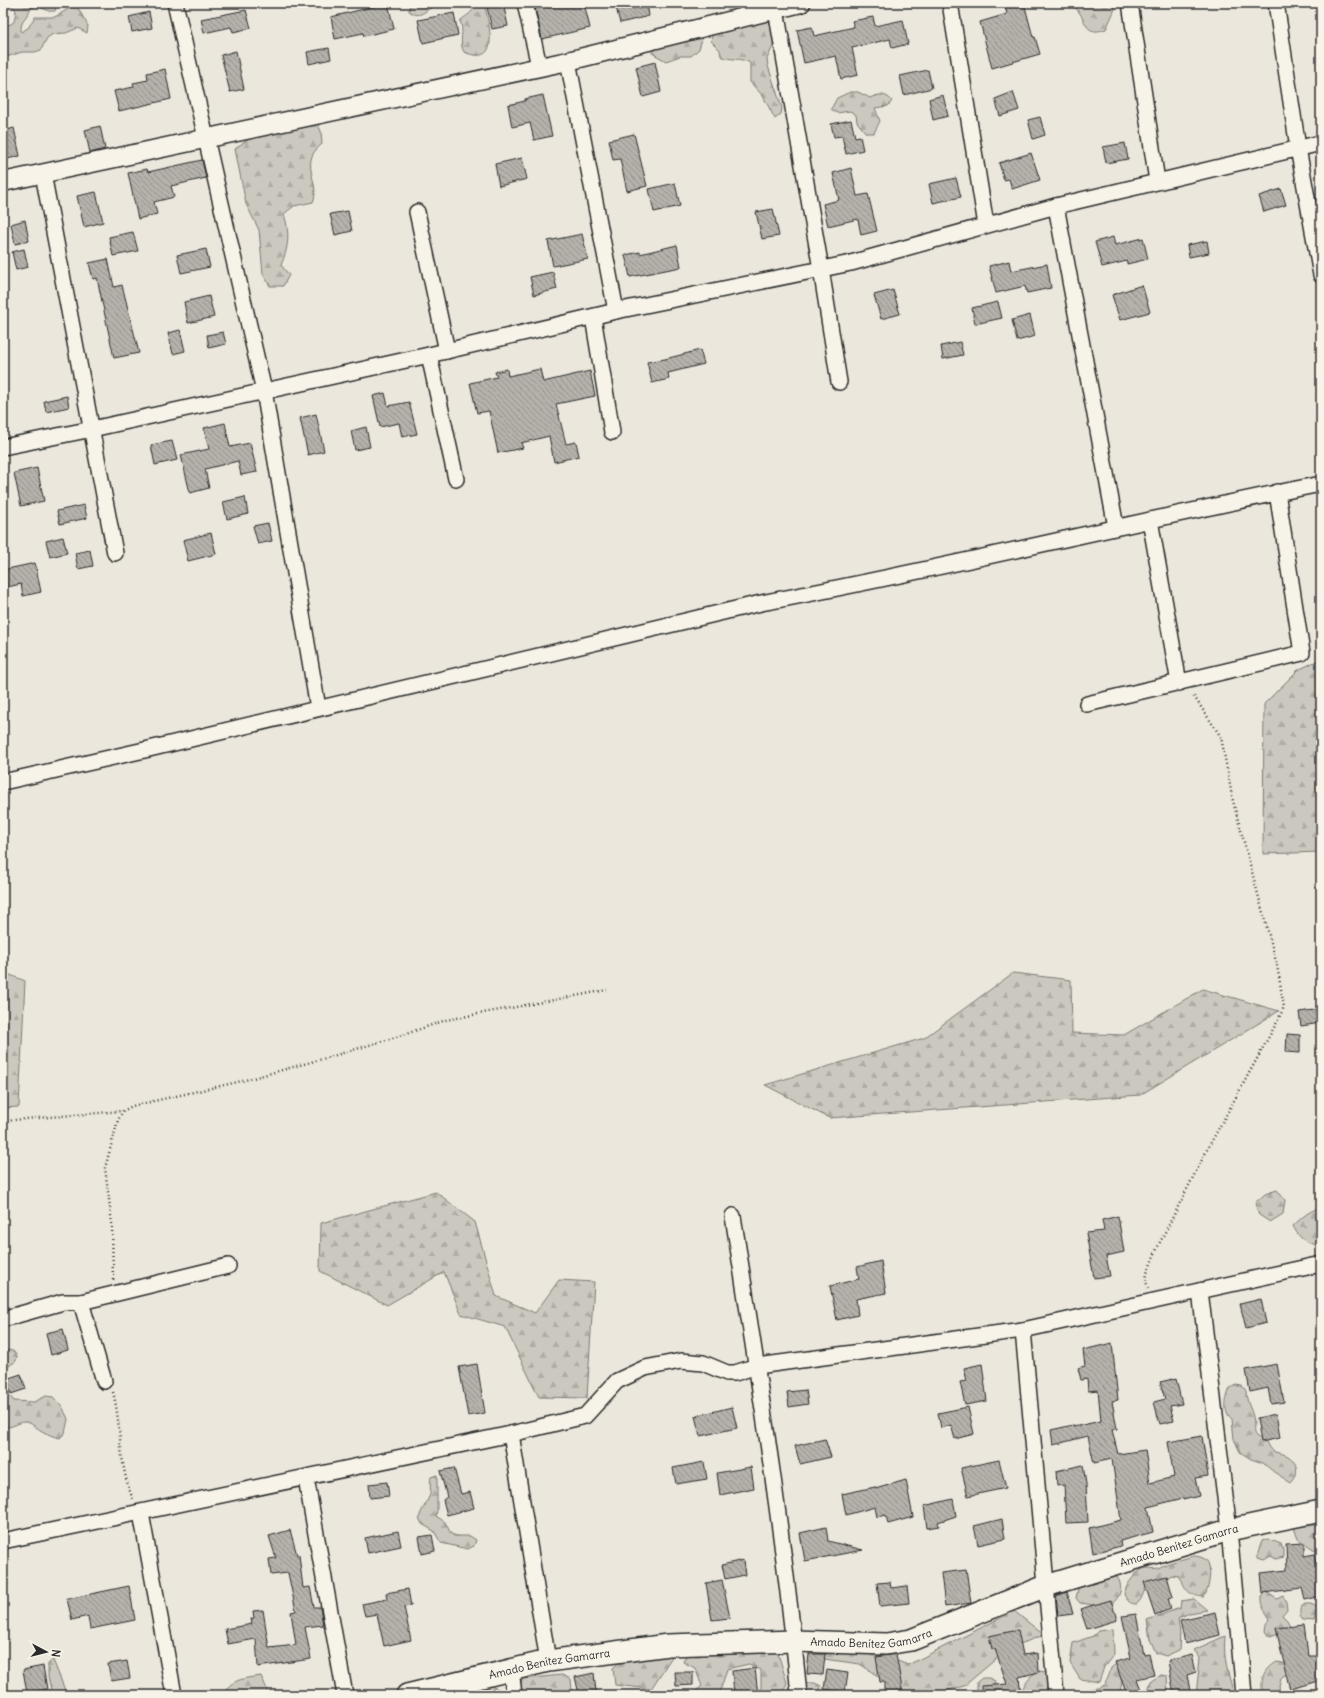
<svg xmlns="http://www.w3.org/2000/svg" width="1324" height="1698" font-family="Delius,sans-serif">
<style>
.forest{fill:url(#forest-firs);stroke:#7b7a75}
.building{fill:url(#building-back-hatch);stroke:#2b2b2b}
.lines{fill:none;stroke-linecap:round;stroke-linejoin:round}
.minor-casing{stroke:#2b2b2b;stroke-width:18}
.tertiary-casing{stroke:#2b2b2b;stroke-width:21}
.secondary-casing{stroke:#2b2b2b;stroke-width:24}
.path{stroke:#2b2b2b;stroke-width:2.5;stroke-dasharray:1 3;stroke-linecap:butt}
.minor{stroke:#f7f3e8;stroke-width:15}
.tertiary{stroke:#f7f3e8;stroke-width:18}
.secondary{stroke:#f7f3e8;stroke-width:21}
.labels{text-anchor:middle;stroke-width:3;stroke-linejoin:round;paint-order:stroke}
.street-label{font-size:11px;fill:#2b2b2b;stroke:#f7f3e8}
</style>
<defs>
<pattern id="forest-firs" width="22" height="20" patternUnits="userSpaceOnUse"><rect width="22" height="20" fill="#cbc8bf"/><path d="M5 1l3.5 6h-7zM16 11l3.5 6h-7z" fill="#aeaca4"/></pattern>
<pattern id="building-back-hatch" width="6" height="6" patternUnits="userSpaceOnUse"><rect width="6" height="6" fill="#b5b2ab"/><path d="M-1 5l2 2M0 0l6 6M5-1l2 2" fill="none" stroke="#93918b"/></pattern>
</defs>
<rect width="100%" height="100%" fill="#ebe7dd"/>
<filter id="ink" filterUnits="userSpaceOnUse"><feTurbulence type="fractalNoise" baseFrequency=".025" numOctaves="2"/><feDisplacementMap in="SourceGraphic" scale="8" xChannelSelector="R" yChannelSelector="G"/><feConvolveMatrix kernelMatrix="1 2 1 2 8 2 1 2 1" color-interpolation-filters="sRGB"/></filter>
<g filter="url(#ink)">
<g class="forest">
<path d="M12,3h45l-2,8h-6l-12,-5 -6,2c-4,9 -11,13 -10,24l7,-4 7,-11h20l16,-10 7,1 10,18 -1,7 -9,-5 -12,5 -13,1 -6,4 -6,12 -6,2h-13l-19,6v-39l6,6 5,-3 2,-12 -4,-4z"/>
<path d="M410,3h38c-4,2 -8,1 -13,3 -11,4 -14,14 -26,5z"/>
<path d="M473,3h11c4,19 19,65 -20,49 -6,-10 1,-21 -4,-31 5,-5 10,-6 14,-13z"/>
<path d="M1062,3h52l1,6 -9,20c-24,9 -19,-13 -32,-22 -4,-3 -8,-3 -12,-4z"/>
<path d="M766,21l5,5 3,14 -1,6 -6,13 1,7 14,42 -1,6 -6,5 -12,-23 -13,-14v-19c-9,-6 -19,-2 -29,-7l-1,-6 -9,-9 1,-6 3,-5 6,-2 20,1 5,-4z"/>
<polygon points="701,36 702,39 699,49 691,56 680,56 666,61 652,53 652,47"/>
<path d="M850,92h8l12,6c8,-4 16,-5 22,3l-4,5 -13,2 5,13 -6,12h-8l-9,-11 -1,-7 -6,-4 -13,2 -6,-4 6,-11z"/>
<path d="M309,121l9,4 3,6 1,13c-3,3 -7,6 -9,10 -8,16 7,32 0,48l-19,4 -10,8c6,19 5,33 -3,51l8,10 -6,11h-13l-7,-12 -4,-44 -13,-26 -11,-55c21,-18 48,-22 74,-28z"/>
<polygon points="1321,659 1321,852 1263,854 1264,704 1298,670"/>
<polygon points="3,972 25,981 19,1107 3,1108"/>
<polygon points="1013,973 1071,980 1072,1033 1124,1035 1203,989 1279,1011 1140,1095 829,1118 765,1085 924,1038"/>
<polygon points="1277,1190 1285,1200 1283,1214 1270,1222 1259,1215 1255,1203 1265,1194"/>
<polygon points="436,1192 475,1222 496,1296 535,1313 559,1280 594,1282 587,1398 539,1397 505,1327 461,1314 444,1272 387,1305 320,1271 321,1223"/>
<path d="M1321,1207v39c-16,-4 -20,-5 -28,-20 9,-9 16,-15 28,-19z"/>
<polygon points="6,1350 13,1351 17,1356 16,1361 3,1370 3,1356 5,1356"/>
<path d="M3,1382l5,2 3,5 -2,6 5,6 20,1 12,-6 7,1 9,9 6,13 -3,14 -5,5c-6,-1 -13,-4 -18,-7 -6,-3 -11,-9 -17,-9 -7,0 -12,6 -22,5z"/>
<path d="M1236,1385l6,1 4,5c0,10 5,17 7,26 2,5 0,12 1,16 2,5 6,5 10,7 3,2 4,7 7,10 4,3 11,3 15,5 12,6 14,19 5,28l-17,-11 -11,-9 -12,-4 -11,-7 -6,-13 -2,-20c-10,-8 -6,-20 -2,-31z"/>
<path d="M437,1475v35l-1,6 9,6 6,12 6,2h13l6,4 -2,6 -6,3 -27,-6 -7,-12 -12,-7 -3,-6c2,-8 7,-13 10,-21 3,-5 0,-14 2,-20z"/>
<polygon points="1299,1523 1309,1526 1321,1524 1321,1554 1298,1539 1294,1528"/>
<polygon points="1268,1539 1281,1544 1283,1550 1283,1557 1276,1559 1271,1556 1264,1560 1258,1558 1258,1552 1262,1541"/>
<path d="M1193,1556c5,0 9,1 13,4 7,6 3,30 -2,37 -18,-1 -17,-9 -26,-21l-6,-1 -13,7 -13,5 -5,12 -4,5c-7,0 -10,-3 -13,-10 2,-9 12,-23 21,-26 4,0 9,1 13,0 11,-6 23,-8 35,-12z"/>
<path d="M1116,1575c9,13 4,23 -8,32l-28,-4 -4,-5 3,-13z"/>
<path d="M1266,1592l11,7 6,-3 3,6 1,7 -5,6 5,5 6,11 -13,-1 -4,5 -6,2 -4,-6 1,-7 3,-5c-5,-9 -10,-12 -9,-23z"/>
<polygon points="1194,1599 1207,1610 1190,1613 1178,1618 1180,1633 1179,1650 1166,1656 1156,1653 1150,1639 1147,1620 1180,1608 1181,1601"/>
<polygon points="1305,1604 1311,1604 1317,1607 1314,1621 1303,1620 1300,1615 1300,1608"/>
<polygon points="1014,1611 1044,1635 1009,1648 964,1686 930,1695 906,1695 860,1664 817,1658 852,1644 908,1665"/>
<polygon points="1113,1629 1114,1654 1104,1667 1099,1682 1080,1679 1070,1663 1073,1643 1093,1636 1098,1631"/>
<path d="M1225,1636c-2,26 3,35 9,59h-38l4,-37 -6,-8z"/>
<polygon points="777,1650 787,1683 782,1695 761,1695 761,1670 749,1664 727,1669 719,1695 691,1695 702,1686 695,1668 683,1662 688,1651"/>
<polygon points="673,1655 651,1689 615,1685 613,1668 623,1659"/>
<polygon points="53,1660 65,1690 64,1695 28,1695 40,1691 46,1692 51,1689 48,1677 48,1664"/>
<path d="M1276,1663l17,3 5,3 -17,10 -5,16h-13c-3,-14 0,-25 13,-32z"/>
<path d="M1116,1664l6,18 -3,13h-40c14,-13 25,3 32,-27z"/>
<path d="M1039,1671l6,1 4,6 -3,13 -4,4h-21c2,-10 8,-20 18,-24z"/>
<polygon points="562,1675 571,1679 572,1690 564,1694 550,1690 540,1695 519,1695 522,1679"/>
<polygon points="1160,1675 1167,1676 1168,1695 1145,1695 1150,1682"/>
<path d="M261,1676l6,13v6h-43c4,-16 23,-17 37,-19z"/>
<polygon points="982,1678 989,1678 995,1681 994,1688 988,1695 981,1694 977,1689 977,1682"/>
<polygon points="808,1683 815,1683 821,1686 819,1695 804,1695 804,1687"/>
<polygon points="484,1684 499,1689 494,1695 455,1695 465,1688"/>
</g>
<g class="building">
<polygon points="388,3 394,29 364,36 363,33 335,39 331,17"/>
<polygon points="486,3 503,3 508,26 492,29"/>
<polygon points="534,3 584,3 590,28 542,39"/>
<polygon points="615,3 647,3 649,16 620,23"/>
<polygon points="1004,3 1024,3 1033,37 1035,37 1040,54 992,68 980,22 1007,14"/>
<polygon points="246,10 251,28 233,32 231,27 204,33 201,19"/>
<polygon points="149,12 152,28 132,32 129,17"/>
<polygon points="454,13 458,35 423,43 418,20"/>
<polygon points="873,17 875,26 903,20 908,44 892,48 890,39 852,48 858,75 841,79 836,56 804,63 797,30 812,27 814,36 854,27 852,21"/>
<polygon points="329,48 331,59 309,64 307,52"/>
<polygon points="236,51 244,89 230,92 221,55"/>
<polygon points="655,62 661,92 643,97 636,67"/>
<polygon points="165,69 171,99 119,111 114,91 134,87 133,83 148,80 147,73"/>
<polygon points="928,70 932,88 904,95 900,76"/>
<polygon points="1013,92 1019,110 1000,116 995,99"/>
<polygon points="543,95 552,136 534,140 530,123 512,127 508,105 525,101 525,99"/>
<polygon points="943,95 948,116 933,120 929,99"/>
<polygon points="1040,117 1045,135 1033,139 1028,120"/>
<polygon points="851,120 855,137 860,136 863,150 846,154 842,136 834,137 831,124"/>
<polygon points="100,126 105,149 90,153 85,130"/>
<polygon points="14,128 20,156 7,159 3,142 3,131"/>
<polygon points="634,134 647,186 627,191 620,159 613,160 609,140"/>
<polygon points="1125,143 1128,159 1106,163 1103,147"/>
<polygon points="1031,153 1040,180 1012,189 1009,179 1004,180 999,163"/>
<polygon points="522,158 527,179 499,186 495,164"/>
<polygon points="202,160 206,178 171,186 174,197 154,202 157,214 138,219 128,173 147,169 148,172"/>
<polygon points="851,168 857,196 868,194 877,231 861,235 858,219 828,226 823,204 839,200 833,173"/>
<polygon points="956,178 961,197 933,203 929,184"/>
<polygon points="675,183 680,206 654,212 649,189"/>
<polygon points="1281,189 1286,205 1264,212 1259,196"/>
<polygon points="96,192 103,222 84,227 77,196"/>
<polygon points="773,209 779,236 762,239 756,212"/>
<polygon points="348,211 352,231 335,235 330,214"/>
<polygon points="25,220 29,241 15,244 11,224"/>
<polygon points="133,232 138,251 113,256 109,237"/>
<polygon points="582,234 588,259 553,266 548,241"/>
<polygon points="1113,237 1115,245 1143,238 1148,259 1127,264 1127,261 1102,267 1095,242"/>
<polygon points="1207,241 1209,253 1189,257 1187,245"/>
<polygon points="677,245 681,267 630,277 625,255 640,252 640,254"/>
<polygon points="24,249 28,267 16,270 12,252"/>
<polygon points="206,249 210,267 181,273 177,255"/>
<polygon points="108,259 114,287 122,285 139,353 114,358 97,278 93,279 89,263"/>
<polygon points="1009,261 1011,271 1047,264 1051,288 1027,293 1025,286 996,293 989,266"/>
<polygon points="553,272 557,289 534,295 530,277"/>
<polygon points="1142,285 1150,312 1120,320 1112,295"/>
<polygon points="893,290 900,314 881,319 874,295"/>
<polygon points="209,296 214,317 188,323 184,302"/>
<polygon points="998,302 1002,318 975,324 972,308"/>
<polygon points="1030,315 1035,336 1017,341 1012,320"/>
<polygon points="180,330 185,351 173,354 168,333"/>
<polygon points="223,332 226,344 209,348 207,335"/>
<polygon points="960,342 963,355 943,359 941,346"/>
<polygon points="700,350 704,364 668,373 669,379 652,383 647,362 665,359"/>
<polygon points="507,369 508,376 540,369 543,382 590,371 595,396 556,404 566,444 576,442 579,456 554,462 549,436 521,443 523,448 498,453 489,411 477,413 470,383 497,377 495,372"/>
<polygon points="385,393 388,406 409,402 417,434 402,437 399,423 380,427 373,396"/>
<polygon points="67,396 69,407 46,412 44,401"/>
<polygon points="316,414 324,451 308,455 300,418"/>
<polygon points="225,423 230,447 250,443 257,472 241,475 238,461 205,469 209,488 190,493 181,455 209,449 204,428"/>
<polygon points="366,427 370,447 355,450 351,431"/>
<polygon points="172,441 177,460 155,465 151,445"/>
<polygon points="37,468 44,501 21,506 14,473"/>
<polygon points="245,497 248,514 227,519 223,502"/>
<polygon points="84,505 87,518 60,524 57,511"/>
<polygon points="268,523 272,541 258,544 253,526"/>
<polygon points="211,533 216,554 188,561 183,540"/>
<polygon points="63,537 67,553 50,557 46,541"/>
<polygon points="90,550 93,566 78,569 75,553"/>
<polygon points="35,563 41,592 23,596 21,584 3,588 3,570"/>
<polygon points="1321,1009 1321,1023 1301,1026 1299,1012"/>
<polygon points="1287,1034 1300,1035 1300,1053 1286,1052"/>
<polygon points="1118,1216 1124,1252 1106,1256 1110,1276 1094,1278 1086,1233 1104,1231 1102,1220"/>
<polygon points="881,1261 886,1293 856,1299 858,1315 837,1320 830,1286 859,1279 857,1267"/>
<polygon points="1261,1299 1266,1323 1246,1328 1240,1304"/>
<polygon points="63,1329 68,1350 51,1355 46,1333"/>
<polygon points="1112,1343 1118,1400 1112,1401 1117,1429 1112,1430 1118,1454 1145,1450 1150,1483 1174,1477 1168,1442 1202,1436 1208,1476 1195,1478 1199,1496 1183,1500 1183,1498 1148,1507 1153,1532 1120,1541 1121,1546 1093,1553 1089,1528 1121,1520 1112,1459 1094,1463 1088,1436 1053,1445 1051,1430 1073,1425 1073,1427 1101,1421 1098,1390 1088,1391 1087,1379 1081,1380 1078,1368 1085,1366 1083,1350"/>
<polygon points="477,1364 485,1413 468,1416 459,1367"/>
<polygon points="982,1364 987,1401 965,1405 960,1382 967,1381 964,1368"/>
<polygon points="1277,1364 1284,1402 1271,1404 1268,1388 1250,1392 1246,1370"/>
<polygon points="21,1374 26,1389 11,1394 6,1379"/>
<polygon points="1173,1379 1173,1380 1176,1379 1182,1404 1170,1406 1174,1421 1160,1424 1154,1402 1165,1399 1160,1382"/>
<polygon points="806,1390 808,1404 789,1407 787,1392"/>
<polygon points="732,1407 737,1428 700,1436 695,1416"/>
<polygon points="968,1407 974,1434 955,1439 951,1425 941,1428 938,1413"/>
<polygon points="1276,1414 1280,1438 1261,1442 1257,1418"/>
<polygon points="825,1439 831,1457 800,1464 795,1446"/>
<polygon points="999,1460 1006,1488 968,1496 961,1468"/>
<polygon points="704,1462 707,1479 676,1484 673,1468"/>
<polygon points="1083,1465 1086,1484 1088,1522 1066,1523 1064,1485 1057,1486 1056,1471"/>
<polygon points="751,1467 754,1488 720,1495 717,1473"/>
<polygon points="454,1468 461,1494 470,1492 474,1508 447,1515 443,1500 447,1497 440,1471"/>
<polygon points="906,1480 913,1517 888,1524 886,1515 877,1517 875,1507 846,1515 842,1494 875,1487 875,1489"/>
<polygon points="387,1482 389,1496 370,1498 369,1484"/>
<polygon points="953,1499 956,1516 938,1522 939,1526 927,1528 924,1506"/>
<polygon points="1002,1519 1005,1539 978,1545 974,1526"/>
<polygon points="826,1527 828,1541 863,1550 805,1561 800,1533"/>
<polygon points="290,1530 297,1555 299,1555 303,1588 310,1587 314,1607 320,1607 323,1625 305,1627 311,1659 258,1667 256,1639 228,1644 225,1629 252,1624 251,1619 254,1618 253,1611 263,1610 269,1648 296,1645 291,1612 296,1611 288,1573 271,1575 269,1559 276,1558 269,1536"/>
<polygon points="398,1531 401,1546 368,1553 365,1538"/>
<polygon points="432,1535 435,1551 422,1554 419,1537"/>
<polygon points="1304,1543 1304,1556 1315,1554 1321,1577 1321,1596 1305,1600 1302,1588 1263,1593 1261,1573 1287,1570 1286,1544"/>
<polygon points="743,1560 745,1575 725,1579 722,1565"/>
<polygon points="966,1570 971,1603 945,1607 941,1573"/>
<polygon points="1167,1576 1173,1597 1168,1598 1171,1609 1155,1615 1144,1582"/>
<polygon points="722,1580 730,1618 712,1620 706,1583"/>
<polygon points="890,1582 891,1588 907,1586 909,1603 880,1606 877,1583"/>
<polygon points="129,1586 135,1620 90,1629 88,1616 72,1620 67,1599"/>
<polygon points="408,1589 411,1606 404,1607 411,1640 384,1646 377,1614 365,1616 362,1604 387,1599 386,1593"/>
<polygon points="1067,1592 1073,1614 1058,1616 1056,1596"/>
<polygon points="1111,1600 1117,1620 1087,1629 1080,1609"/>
<polygon points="1215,1612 1220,1635 1185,1644 1180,1620"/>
<polygon points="1136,1614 1144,1655 1149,1654 1154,1675 1137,1679 1143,1695 1127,1695 1115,1662 1131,1658 1122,1616"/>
<polygon points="1304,1625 1308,1656 1321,1656 1321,1680 1291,1689 1285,1668 1276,1628"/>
<polygon points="1018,1630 1023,1655 1038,1653 1039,1672 1019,1677 1021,1695 982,1695 981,1686 1007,1684 995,1649 992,1649 989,1636"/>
<polygon points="809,1654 825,1654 823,1675 807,1674"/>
<polygon points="896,1654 903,1695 884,1695 884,1682 880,1682 876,1657"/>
<polygon points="1192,1655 1196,1672 1187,1675 1190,1692 1174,1695 1168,1661"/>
<polygon points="127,1661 130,1678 111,1681 108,1664"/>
<polygon points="43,1666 47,1689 27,1693 23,1670"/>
<polygon points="755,1668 758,1695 734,1695 732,1671"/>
<polygon points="827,1670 848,1673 845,1692 824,1689"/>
<polygon points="675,1672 693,1672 693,1685 676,1686"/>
<polygon points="594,1673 596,1692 579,1694 575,1677"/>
</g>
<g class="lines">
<g class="minor-casing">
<g id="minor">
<polyline points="175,3 264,391 318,708"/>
<polyline points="525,3 539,66"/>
<polyline points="746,3 749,17"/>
<polyline points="950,3 986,225"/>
<polyline points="1130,3 1157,181"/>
<polyline points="1276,3 1298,148 1321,275"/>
<polyline points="776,10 821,269 839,382"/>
<polyline points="568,61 616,311"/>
<polyline points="43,174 115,553"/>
<polyline points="1056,206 1116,527"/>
<polyline points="417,212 447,351"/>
<polyline points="593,317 612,432"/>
<polyline points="429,355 456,479"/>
<polyline points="3,447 92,429 429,355 616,311 851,263 1056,206 1321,143"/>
<polyline points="1150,520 1179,683"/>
<polyline points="1087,704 1302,653 1277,492"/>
<path d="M3,782l146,-33 612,-146c188,-35 373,-82 560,-119"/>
<path d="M733,1216c25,159 51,319 66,479"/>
<polyline points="1200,1291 1229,1530 1244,1695"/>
<polyline points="81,1302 104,1381"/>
<polyline points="3,1319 63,1302 81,1302 228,1266"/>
<polyline points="1023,1330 1056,1695"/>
<polyline points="511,1434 548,1661"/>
<polyline points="306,1478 345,1695"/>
<polyline points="141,1513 174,1695"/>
<polyline points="3,1541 511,1434 585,1416 617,1381 645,1368 681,1361 703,1363 727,1373 735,1373 757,1366 1023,1330 1321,1264"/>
<polyline points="511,1669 514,1695"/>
</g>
</g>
<g class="tertiary-casing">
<polyline id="tertiary" points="3,182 568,61 801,3"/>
</g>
<g class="secondary-casing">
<g id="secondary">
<path id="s1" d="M407,1695l141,-34 120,-16 126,-4 92,3 25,-4 135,-54 183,-56 92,-19"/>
</g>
</g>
<g class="path">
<polyline points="3,1122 14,1120 122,1111"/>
<polyline points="113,1280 112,1223 105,1168 118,1120 123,1111 132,1106 242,1081 333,1056 406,1034 446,1020 607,990"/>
<polyline points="1148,1288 1146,1282 1147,1273 1159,1244 1208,1148 1276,1024 1284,1007 1277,965 1233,801 1221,737 1193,695"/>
<path d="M113,1392c9,35 5,73 20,107"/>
</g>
<use href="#minor" class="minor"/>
<use href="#tertiary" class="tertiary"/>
<use href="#secondary" class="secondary"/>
</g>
</g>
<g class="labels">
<g class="street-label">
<text dy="4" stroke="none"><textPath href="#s1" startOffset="794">Amado Benítez Gamarra</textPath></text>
<text dy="4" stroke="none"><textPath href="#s1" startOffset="470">Amado Benítez Gamarra</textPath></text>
<text dy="4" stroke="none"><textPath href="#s1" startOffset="146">Amado Benítez Gamarra</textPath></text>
</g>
</g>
<rect width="1324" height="1698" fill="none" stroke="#f7f3e8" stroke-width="16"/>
<rect x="8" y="8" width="1308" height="1682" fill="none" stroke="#2b2b2b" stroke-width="1.5" filter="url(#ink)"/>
<g transform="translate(46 1652) rotate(97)" stroke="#f7f3e8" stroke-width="3" paint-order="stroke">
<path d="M0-3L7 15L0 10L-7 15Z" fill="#2b2b2b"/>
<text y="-6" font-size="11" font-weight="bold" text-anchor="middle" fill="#2b2b2b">N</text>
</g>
</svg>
